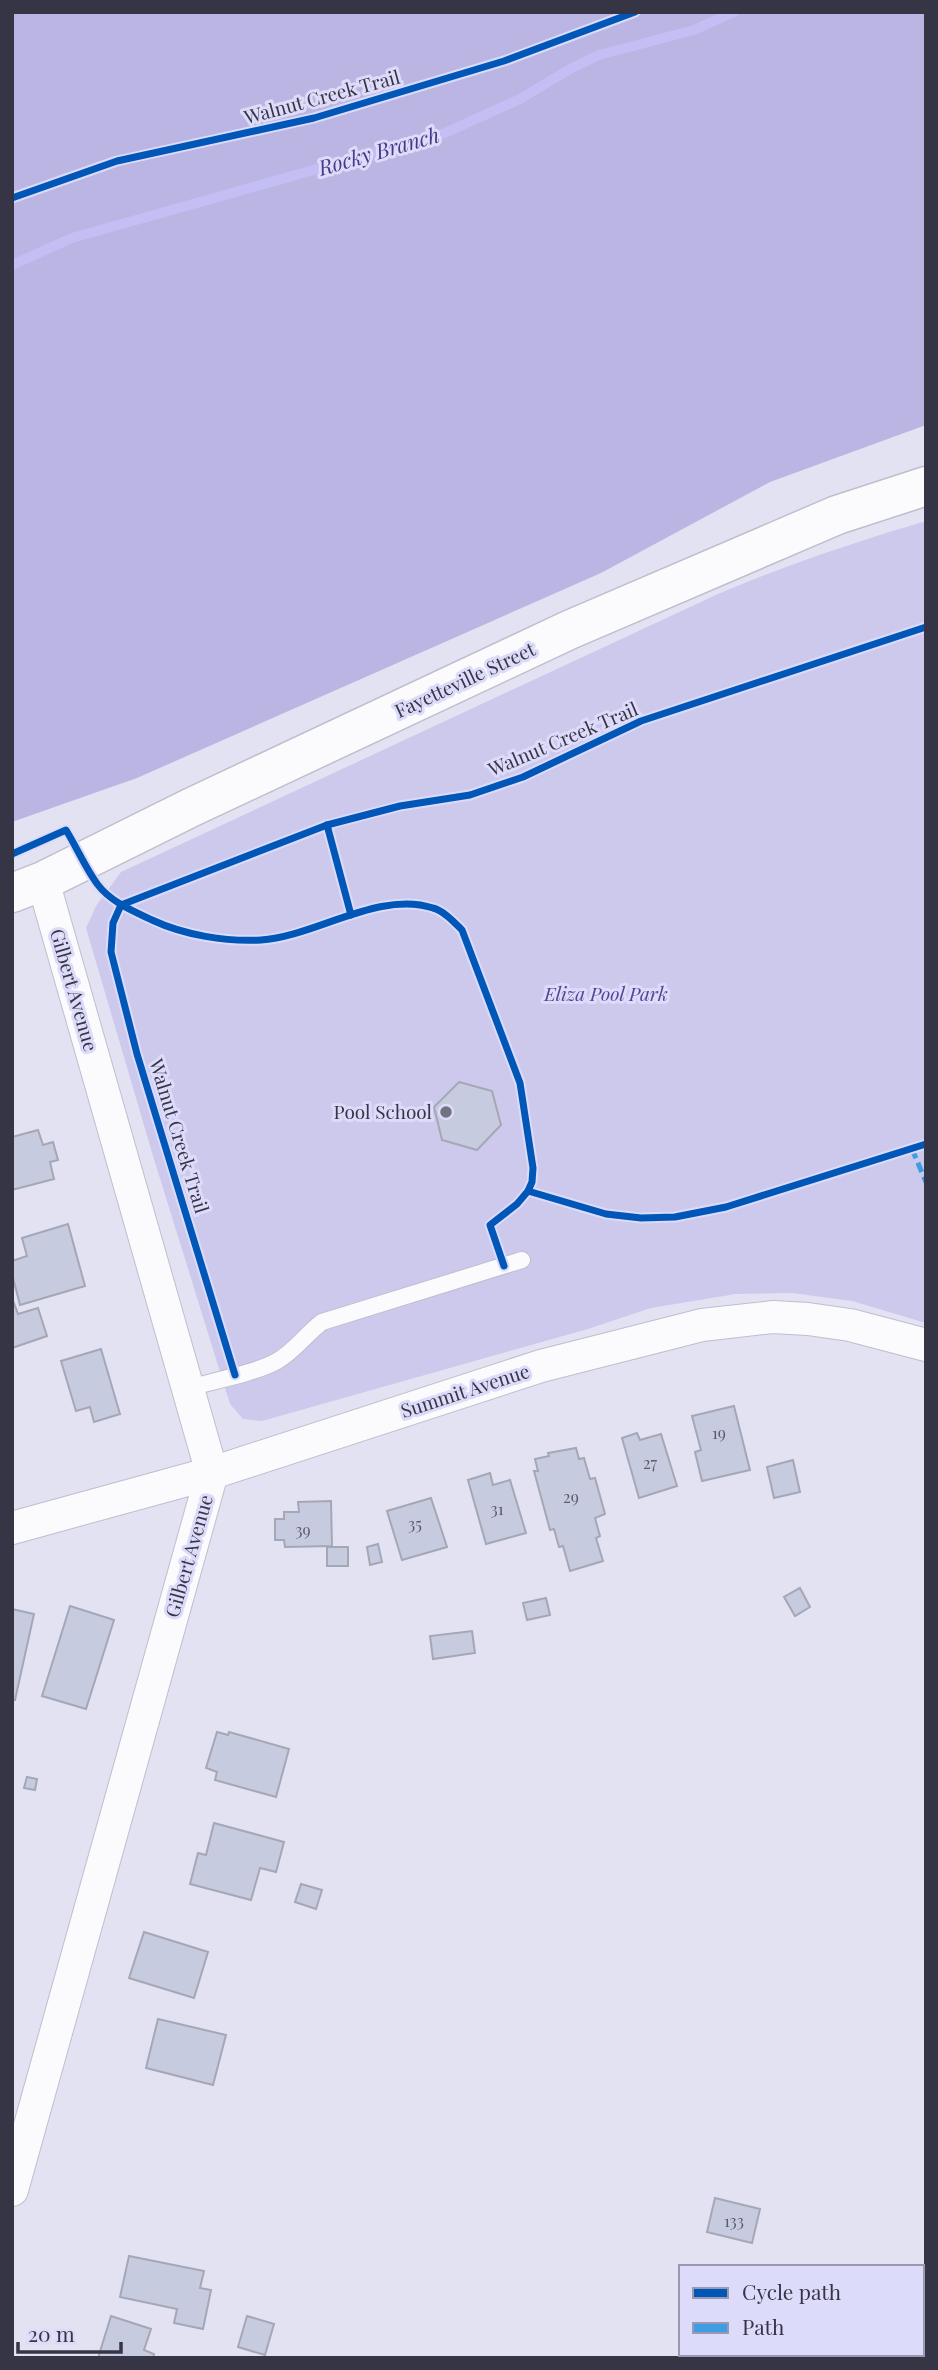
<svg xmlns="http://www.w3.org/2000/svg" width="938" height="2370" font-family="'Playfair Display',serif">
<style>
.green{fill:#ccc9ec}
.forest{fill:#bab5e2}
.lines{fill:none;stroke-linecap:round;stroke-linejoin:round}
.stream{stroke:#c3bef4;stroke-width:10}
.building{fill:#c7cbdf;stroke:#a5a7b5;stroke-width:2}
.lane-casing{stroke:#bfbecd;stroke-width:18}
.street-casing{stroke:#bfbecd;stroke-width:34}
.secondary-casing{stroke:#bfbecd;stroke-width:41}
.lane{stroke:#fbfbfd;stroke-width:16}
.street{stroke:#fbfbfd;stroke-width:32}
.secondary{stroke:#fbfbfd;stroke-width:38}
.quiet{stroke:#3e9de3;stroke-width:5;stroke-dasharray:10 5;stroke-linecap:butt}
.cycleway-casing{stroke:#dddbfa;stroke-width:11}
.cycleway{stroke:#0057b8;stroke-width:7}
.poi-dot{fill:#737282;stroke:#dddbfa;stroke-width:2.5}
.labels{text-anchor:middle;stroke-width:6;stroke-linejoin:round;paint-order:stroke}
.number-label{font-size:16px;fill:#5b5b6c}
.street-label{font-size:19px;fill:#363545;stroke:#dddbfa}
.park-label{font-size:19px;font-style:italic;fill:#534595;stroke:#dddbfa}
.poi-label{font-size:19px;fill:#363545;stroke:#dddbfa;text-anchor:end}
.water-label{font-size:21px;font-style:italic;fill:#483888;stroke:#dddbfa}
</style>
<rect width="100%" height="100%" fill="#e3e2f3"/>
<path class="green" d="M926,521v802l-74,-22 -60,-8 -56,1 -85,14 -63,21 -326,92 -19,-2 -13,-15 -77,-248 -67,-228 10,-22 25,-34 597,-278c68,-29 137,-52 208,-73z"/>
<polygon class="forest" points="12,12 926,12 926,425 770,482 601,573 137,778 12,822"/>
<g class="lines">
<polyline class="stream" points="12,265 72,238 445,133 520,99 570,69 599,55 694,30 734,12"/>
</g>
<g class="building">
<polygon points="459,1082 492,1091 501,1125 477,1150 442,1140 434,1107"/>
<polygon points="38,1130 43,1145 53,1142 58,1160 50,1162 54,1179 12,1190 12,1137"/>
<polygon points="68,1224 85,1286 20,1305 12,1274 12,1261 27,1256 22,1238"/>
<polygon points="14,1303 18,1314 38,1308 47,1336 12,1348 12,1304"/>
<polygon points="101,1349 120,1414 94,1422 90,1407 76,1411 61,1361"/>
<polygon points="734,1406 750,1470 702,1481 695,1452 701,1450 692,1416"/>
<polygon points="637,1433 640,1440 661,1434 677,1486 639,1498 622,1438"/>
<polygon points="576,1448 579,1459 584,1458 590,1479 595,1478 605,1514 595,1518 600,1536 596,1538 603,1561 570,1571 563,1546 559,1547 554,1529 550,1530 534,1471 538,1471 535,1459 549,1456 548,1453"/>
<polygon points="793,1460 800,1492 774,1498 767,1467"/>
<polygon points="490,1473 493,1485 510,1480 526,1533 486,1544 468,1480"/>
<polygon points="431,1498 447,1547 402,1560 387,1511"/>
<polygon points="331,1501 332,1546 285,1547 284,1540 275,1540 275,1519 284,1519 284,1512 299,1512 298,1502"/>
<polygon points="378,1544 382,1562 370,1565 367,1547"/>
<rect x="327" y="1547" width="21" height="19"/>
<polygon points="800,1588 810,1607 795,1616 784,1597"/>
<polygon points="546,1598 550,1615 527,1620 523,1603"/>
<polygon points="70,1606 114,1620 86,1709 42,1696"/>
<polygon points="12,1609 34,1614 15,1700 12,1700"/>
<polygon points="472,1631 475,1653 433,1659 430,1636"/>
<polygon points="217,1732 228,1735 229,1732 289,1749 276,1797 215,1780 217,1772 206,1768"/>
<polygon points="27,1777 37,1779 35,1790 24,1788"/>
<polygon points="214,1823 284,1842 276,1872 260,1868 251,1900 190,1884 198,1853 206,1855"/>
<polygon points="301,1884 322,1890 316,1909 295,1902"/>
<polygon points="144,1932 208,1952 194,1998 129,1978"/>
<polygon points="158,2019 226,2035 213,2085 146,2068"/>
<polygon points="715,2198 760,2209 752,2243 707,2232"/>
<polygon points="129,2256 204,2271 200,2288 211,2290 203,2329 174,2323 177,2309 120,2297"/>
<polygon points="111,2316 151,2329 144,2350 154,2354 153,2358 98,2358"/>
<polygon points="247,2316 274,2324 265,2355 238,2347"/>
</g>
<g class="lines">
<g class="lane-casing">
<path id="lane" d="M188,1388c25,-7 68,-15 89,-27 18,-10 29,-27 45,-39l200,-62"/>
</g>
<g class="street-casing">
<g id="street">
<polyline points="12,1528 212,1473 541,1366 702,1325 773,1317 808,1319 850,1325 926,1345"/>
<polyline points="12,2190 212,1473 43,881"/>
</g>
</g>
<g class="secondary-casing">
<polyline id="secondary" points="12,893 43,881 192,807 569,630 837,515 926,486"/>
</g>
<use href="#lane" class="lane"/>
<use href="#street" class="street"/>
<use href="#secondary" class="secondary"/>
<polyline class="quiet" points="912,1149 926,1182"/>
<g class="cycleway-casing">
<g id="cycleway">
<polyline points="12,198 117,161 314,118 504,61 635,12"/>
<polyline points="327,825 351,915"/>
<path d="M12,854l54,-24c11,18 20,39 32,55 13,17 35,26 54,35 32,15 74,22 109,20 53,-3 118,-50 172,-32 11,3 21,14 29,22l58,153 13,85 -1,14 -4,9 -11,13 -27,21 14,41"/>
<polyline points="528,1191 606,1214 641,1218 675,1217 726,1207 926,1144"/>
<polyline points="235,1375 137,1054 111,952 113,923 121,905 327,825 400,806 470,795 523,777 641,721 926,627"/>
</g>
</g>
<use href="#cycleway" class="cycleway"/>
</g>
<circle class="poi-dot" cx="446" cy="1112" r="7"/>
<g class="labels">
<g class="number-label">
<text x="719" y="1439">19</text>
<text x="650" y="1469">27</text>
<text x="571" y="1503">29</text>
<text x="497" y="1515">31</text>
<text x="415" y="1530">35</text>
<text x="303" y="1536">39</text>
<text x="734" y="2227">133</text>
</g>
<g class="street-label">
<text transform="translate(322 97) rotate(-15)" y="7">Walnut Creek Trail</text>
<text transform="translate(465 680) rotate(-25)" y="7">Fayetteville Street</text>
<text transform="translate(563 739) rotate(-23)" y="7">Walnut Creek Trail</text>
<text transform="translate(74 990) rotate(74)" y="7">Gilbert Avenue</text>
<text transform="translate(179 1136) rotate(73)" y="7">Walnut Creek Trail</text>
<text transform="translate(465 1391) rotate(-18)" y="7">Summit Avenue</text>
<text transform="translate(189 1556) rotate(-74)" y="7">Gilbert Avenue</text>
</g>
<g class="park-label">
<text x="606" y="1001">Eliza Pool Park</text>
</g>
<g class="poi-label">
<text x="432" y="1119">Pool School</text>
</g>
<g class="water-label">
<text transform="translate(379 152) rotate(-16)" y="7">Rocky Branch</text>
</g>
</g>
<rect width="938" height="2370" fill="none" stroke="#363545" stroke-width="28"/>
<rect x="679" y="2265" width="245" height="91" fill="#dddbfa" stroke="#9a99b2" stroke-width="2"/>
<rect x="693" y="2288" width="35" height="10" fill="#0057b8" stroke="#9a99b2" stroke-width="2"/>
<text x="742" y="2300" font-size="21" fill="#363545">Cycle path</text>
<rect x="693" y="2323" width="35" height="10" fill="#3e9de3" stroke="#9a99b2" stroke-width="2"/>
<text x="742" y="2335" font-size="21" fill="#363545">Path</text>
<path d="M18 2342v10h103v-10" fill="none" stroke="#363545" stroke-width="3.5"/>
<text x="28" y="2342" font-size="21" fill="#363545" stroke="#dddbfa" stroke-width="5" paint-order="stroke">20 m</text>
</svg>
